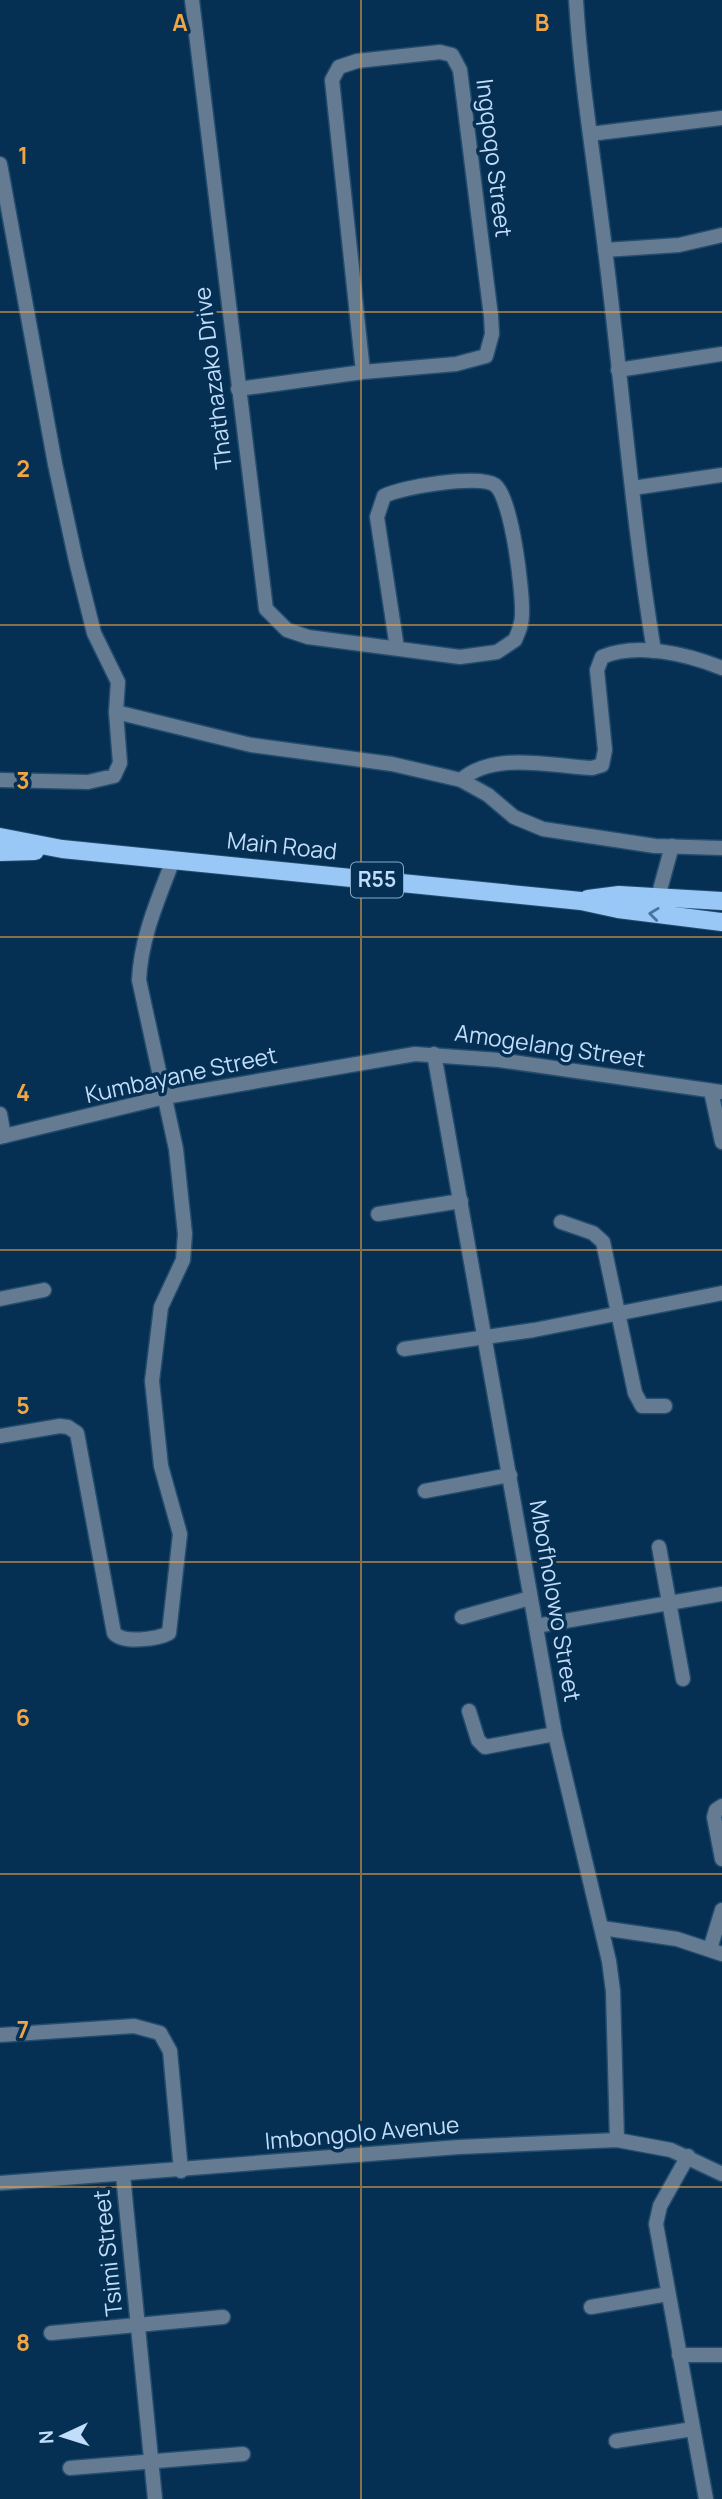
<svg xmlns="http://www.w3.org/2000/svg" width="722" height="2499" font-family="Manrope,sans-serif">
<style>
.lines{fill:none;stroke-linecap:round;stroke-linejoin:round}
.street-casing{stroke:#234c6e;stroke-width:17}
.primary-casing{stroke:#234c6e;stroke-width:20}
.street{stroke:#657b92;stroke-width:14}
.primary{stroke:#99c8f7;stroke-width:18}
.oneway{stroke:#48749d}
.grid{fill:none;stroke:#f2a541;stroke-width:2;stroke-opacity:0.55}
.labels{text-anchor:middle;stroke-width:7;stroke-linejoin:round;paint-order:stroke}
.shield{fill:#053054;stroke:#89a9c8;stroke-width:2}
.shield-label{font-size:21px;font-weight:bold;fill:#c1ddf9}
.street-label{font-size:23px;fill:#c1ddf9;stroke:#053054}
.grid-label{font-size:23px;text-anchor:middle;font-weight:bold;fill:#f2a541;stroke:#053054;stroke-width:7;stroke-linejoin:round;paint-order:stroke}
</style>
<rect width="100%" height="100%" fill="#053054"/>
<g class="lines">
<g class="street-casing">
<g id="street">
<path d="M192,0l74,609 21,21 21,7 152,20 37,-5 18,-12c4,-9 7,-16 7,-25 1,-23 -10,-117 -27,-130 -16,-11 -94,2 -111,11l-7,21 20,131"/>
<path d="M576,0c5,84 19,166 29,249 17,134 27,269 49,402"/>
<polyline points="590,134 722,118"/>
<polyline points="0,164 55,464 76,561 94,633 118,682 116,712 120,763 114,776 88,782 0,780"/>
<polyline points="605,250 679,245 722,235"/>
<polyline points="618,370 722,354"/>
<polyline points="238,389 363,372 456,364 486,356 492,334 491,316 460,70 452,55 440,52 357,61 339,67 332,80 363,372"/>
<polyline points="633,488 722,475"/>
<polyline points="116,712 251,745 392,764 461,780 488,795 514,817 543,829 655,846 722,848"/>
<path d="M461,780c33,-29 90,-14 131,-12l10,-3 3,-15 -8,-80 5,-13c35,-15 85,-3 120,11"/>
<polyline points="658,897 672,846"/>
<polyline points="434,1054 555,1734 609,1961 613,1991 617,2140"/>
<polyline points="711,1091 722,1142"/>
<polyline points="0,1114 4,1136"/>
<polyline points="0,1137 165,1097 415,1054 499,1060 722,1092"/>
<polyline points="378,1214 461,1201"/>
<polyline points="561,1222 593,1233 603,1242 635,1393 642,1406 665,1406"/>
<polyline points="0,1299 44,1290"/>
<polyline points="404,1349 534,1330 722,1293"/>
<path d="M0,1436l60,-10 8,1 9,6 37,200c9,11 44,6 55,0l11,-99 -19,-68 -9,-85 9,-74 22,-47 2,-26 -9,-85 -37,-169c2,-43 19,-80 34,-120"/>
<polyline points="425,1491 510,1475"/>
<polyline points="659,1547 683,1679"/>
<polyline points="462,1617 530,1598"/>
<polyline points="536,1626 722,1594"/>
<polyline points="469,1711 478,1740 485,1747 555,1734"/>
<polyline points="722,1806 716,1810 714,1817 722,1859"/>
<polyline points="602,1928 677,1939 722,1954"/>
<polyline points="710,1949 722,1910"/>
<polyline points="0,2035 134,2026 160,2033 170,2051 181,2171"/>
<polyline points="688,2156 660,2206 656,2224 706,2499"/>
<polyline points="123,2175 155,2499"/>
<polyline points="0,2183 459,2147 617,2140 671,2150 722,2174"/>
<polyline points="591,2307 668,2294"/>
<polyline points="51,2333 223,2317"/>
<polyline points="679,2355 722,2355"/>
<polyline points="616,2441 693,2429"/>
<polyline points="70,2468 243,2454"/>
</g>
</g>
<g class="primary-casing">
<g id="primary">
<polyline points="0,837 62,849 581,901 618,909 722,922"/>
<polyline points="0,852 35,851"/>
<polyline points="588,899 619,895 722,901"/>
</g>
</g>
<use href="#street" class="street"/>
<use href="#primary" class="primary"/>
</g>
<defs><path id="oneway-chevron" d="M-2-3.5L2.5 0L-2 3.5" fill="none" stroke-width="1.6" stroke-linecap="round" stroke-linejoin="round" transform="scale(1.75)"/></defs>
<use class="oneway" href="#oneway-chevron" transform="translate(654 914) rotate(-173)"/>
<path class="grid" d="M361,0v2499M0,312h722M0,625h722M0,937h722M0,1250h722M0,1562h722M0,1874h722M0,2187h722"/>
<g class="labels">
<rect class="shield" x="351" y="862.5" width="52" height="35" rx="5"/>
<g class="shield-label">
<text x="377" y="887">R55</text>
</g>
<g class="street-label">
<text transform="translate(494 158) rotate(83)" y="8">Ingqoqo Street</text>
<text transform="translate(213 378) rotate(-97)" y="8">Thathazako Drive</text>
<text transform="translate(282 846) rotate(6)" y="8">Main Road</text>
<text transform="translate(550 1046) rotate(8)" y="8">Amogelang Street</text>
<text transform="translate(181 1075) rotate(-12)" y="8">Kumbayane Street</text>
<text transform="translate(555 1601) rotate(80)" y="8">Mbofholowo Street</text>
<text transform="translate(362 2133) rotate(-5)" y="8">Imbongolo Avenue</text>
<text transform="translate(108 2253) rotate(-96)" y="8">Tsimi Street</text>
</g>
</g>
<g class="grid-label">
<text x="180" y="31">A</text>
<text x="542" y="31">B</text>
<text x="23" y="164">1</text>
<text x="23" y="477">2</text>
<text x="23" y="789">3</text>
<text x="23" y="1101">4</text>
<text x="23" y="1414">5</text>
<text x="23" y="1726">6</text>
<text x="23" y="2038">7</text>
<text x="23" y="2351">8</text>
</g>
<g transform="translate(63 2436) rotate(266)" stroke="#053054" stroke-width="5" paint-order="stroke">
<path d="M0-5L12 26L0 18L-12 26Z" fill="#c1ddf9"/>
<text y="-10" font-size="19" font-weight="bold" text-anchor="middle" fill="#c1ddf9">N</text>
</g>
</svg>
